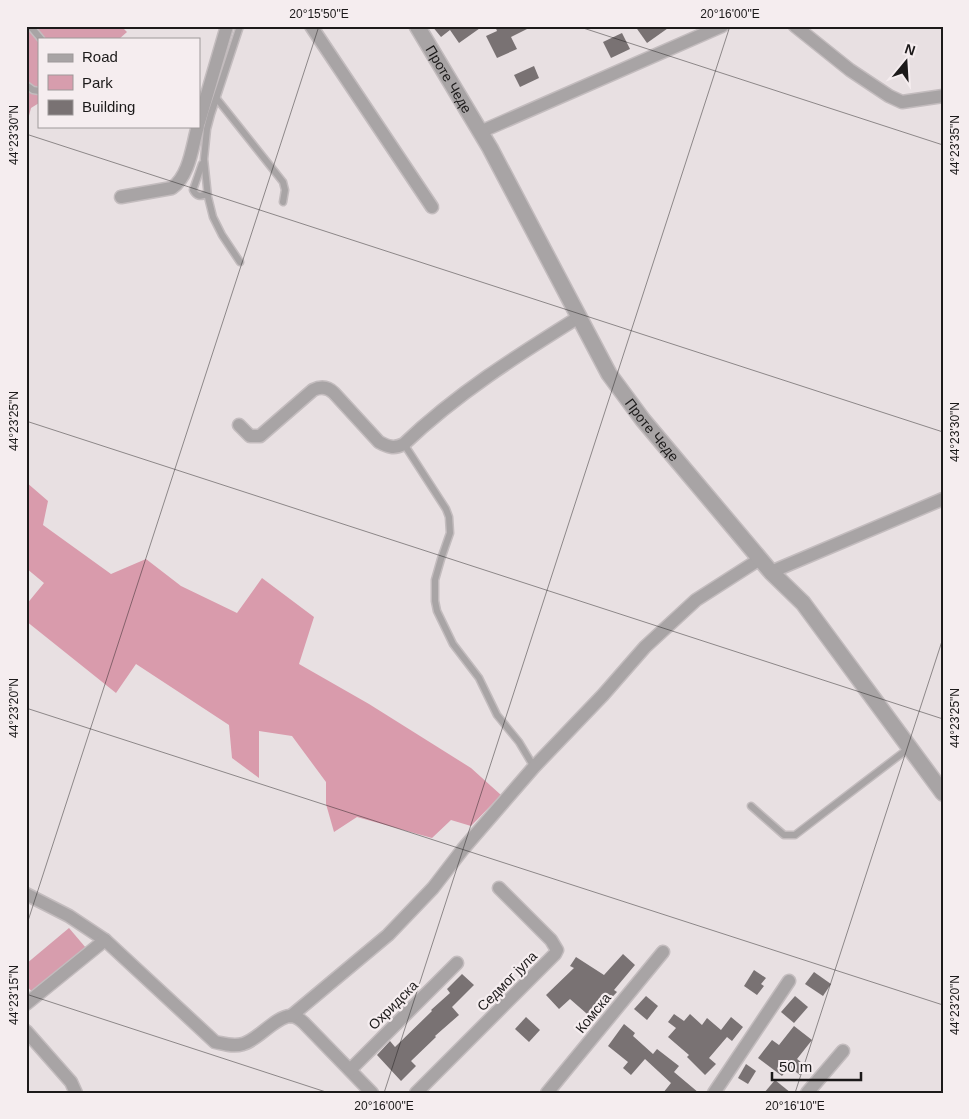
<svg xmlns="http://www.w3.org/2000/svg" width="969" height="1119" font-family="Arial,sans-serif">
<style>
.green{fill:#d79dad}
.forest{fill:#d99bac}
.building{fill:#797273}
.lines{fill:none;stroke-linecap:round;stroke-linejoin:round}
.service-casing{stroke:#c3bcbe;stroke-width:9}
.minor-casing{stroke:#c3bcbe;stroke-width:15}
.tertiary-casing{stroke:#c3bcbe;stroke-width:18}
.service{stroke:#a8a4a5;stroke-width:6}
.minor{stroke:#a8a4a5;stroke-width:12}
.tertiary{stroke:#a8a4a5;stroke-width:15}
.ticks{fill:none;stroke:#1c1a1a;stroke-width:1;stroke-opacity:0.45}
.labels{text-anchor:middle;stroke-width:4.5;stroke-linejoin:round;paint-order:stroke}
.street-label{font-size:14px;fill:#1c1a1a;stroke:#f5edef}
.neatline{fill:none;stroke:#1c1a1a;stroke-width:2}
.ticks-label{font-size:12px;text-anchor:middle;fill:#1c1a1a}
</style>
<rect width="100%" height="100%" fill="#e8e0e2"/>
<g class="green">
<polygon points="26,26 121,26 127,32 119,39 39,39 39,103 31,108 26,127"/>
<polygon points="69,928 86,948 33,993 26,985 26,964"/>
</g>
<polygon class="forest" points="26,482 48,501 43,525 111,574 146,559 181,586 237,613 262,578 314,617 299,664 369,704 471,768 501,795 471,826 451,820 432,838 357,817 334,832 326,804 326,782 292,736 259,731 259,778 232,758 229,725 136,664 116,693 26,621 26,605 44,583 26,568"/>
<g class="building">
<polygon points="432,26 483,26 459,43 450,30 441,37"/>
<polygon points="495,26 533,26 511,37 517,49 497,58 486,36 497,31"/>
<polygon points="635,26 671,26 647,43"/>
<polygon points="622,33 630,49 611,58 603,42"/>
<polygon points="534,66 539,78 520,87 514,75"/>
<polygon points="623,954 635,965 614,990 617,992 599,1011 601,1013 594,1020 570,999 559,1009 546,995 574,968 570,966 576,957 604,975"/>
<polygon points="754,970 766,978 761,984 764,986 757,995 744,986"/>
<polygon points="814,972 831,984 823,996 805,984"/>
<polygon points="462,974 474,985 452,1007 459,1015 435,1036 436,1037 411,1061 416,1066 401,1081 377,1055 390,1041 395,1047 432,1011 431,1010 450,993 447,989"/>
<polygon points="646,996 658,1006 647,1020 634,1009"/>
<polygon points="795,996 808,1007 794,1023 781,1012"/>
<polygon points="674,1014 684,1021 690,1014 702,1025 707,1018 721,1030 731,1017 743,1027 732,1041 727,1037 709,1058 716,1064 705,1075 687,1057 689,1055 668,1037 676,1028 668,1022"/>
<polygon points="526,1017 540,1030 529,1042 515,1029"/>
<polygon points="624,1024 635,1033 633,1036 653,1054 657,1049 679,1066 674,1072 699,1093 663,1093 671,1083 645,1059 631,1075 623,1068 628,1062 608,1046"/>
<polygon points="794,1026 812,1040 797,1059 806,1066 800,1075 789,1067 782,1076 758,1058 772,1040 779,1045"/>
<polygon points="746,1064 756,1071 748,1084 738,1078"/>
<polygon points="775,1080 791,1093 764,1093"/>
</g>
<g class="lines">
<g class="service-casing">
<g id="service">
<polyline points="30,26 41,39"/>
<polyline points="240,26 211,114 207,129 204,159 208,197 213,217 222,235 240,262"/>
<polyline points="26,85 33,90 39,91"/>
<polyline points="217,99 283,182 285,190 283,202"/>
<path d="M202,164l-9,26c3,6 8,8 14,3"/>
<polyline points="404,444 446,509 449,517 450,533 441,559 435,580 435,601 437,611 453,644 479,678 497,715 519,742 534,767"/>
<polyline points="751,806 784,835 795,835 909,748"/>
</g>
</g>
<g class="minor-casing">
<g id="minor">
<polyline points="311,26 432,207"/>
<polyline points="795,26 850,70 889,96 902,102 943,96"/>
<polyline points="199,122 227,26"/>
<polyline points="480,132 722,26"/>
<path d="M121,197l51,-9c18,-13 20,-42 26,-62"/>
<path d="M239,425l11,11h10l53,-46c8,-4 15,-3 21,3l45,49c9,5 15,7 25,2 52,-50 114,-89 175,-127"/>
<polyline points="771,572 943,499"/>
<path d="M26,894l43,22 36,24 110,102c10,2 18,5 28,2 15,-4 32,-27 47,-28 5,0 11,4 14,7l68,70"/>
<polyline points="26,1004 105,940"/>
<polyline points="291,1016 388,935 433,888 463,849 534,767 603,695 645,647 696,600 760,559"/>
<polyline points="26,1031 71,1082 76,1093"/>
<polyline points="350,1070 457,963"/>
<polyline points="416,1093 555,954 557,950 551,940 499,888"/>
<polyline points="547,1093 663,952"/>
<polyline points="714,1093 789,981"/>
<polyline points="807,1093 843,1051"/>
</g>
</g>
<g class="tertiary-casing">
<g id="tertiary">
<path id="s1" d="M417,26l73,122 119,226 34,46 128,152 32,31 140,190"/>
</g>
</g>
<use href="#service" class="service"/>
<use href="#minor" class="minor"/>
<use href="#tertiary" class="tertiary"/>
</g>
<path class="ticks" d="M577,26l366,119M26,134l917,298M26,421l917,298M26,708l917,297M26,927l293,-901M26,994l303,99M384,1093l346,-1067M795,1093l148,-455"/>
<g class="labels">
<g class="street-label">
<text dy="5" stroke="none"><textPath href="#s1" startOffset="62">Проте Чеде</textPath></text>
<text dy="5" stroke="none"><textPath href="#s1" startOffset="468">Проте Чеде</textPath></text>
<text transform="translate(507 981) rotate(-45)" y="5">Седмог јула</text>
<text transform="translate(393 1005) rotate(-45)" y="5">Охридска</text>
<text transform="translate(593 1013) rotate(-51)" y="5">Комска</text>
</g>
</g>
<rect width="969" height="1119" fill="none" stroke="#f5edef" stroke-width="55"/>
<rect x="38" y="38" width="162" height="90" fill="#f5edef" stroke="#9e999a"/>
<rect x="48" y="54" width="25" height="8" fill="#a8a4a5" stroke="#9e999a"/>
<text x="82" y="62" font-size="15" fill="#1c1a1a">Road</text>
<rect x="48" y="75" width="25" height="15" fill="#d79dad" stroke="#9e999a"/>
<text x="82" y="88" font-size="15" fill="#1c1a1a">Park</text>
<rect x="48" y="100" width="25" height="15" fill="#797273" stroke="#9e999a"/>
<text x="82" y="112" font-size="15" fill="#1c1a1a">Building</text>
<g transform="translate(906 62) rotate(18)" stroke="#f5edef" stroke-width="4" paint-order="stroke">
<path d="M0-4L9 19L0 12L-9 19Z" fill="#1c1a1a"/>
<text y="-8" font-size="14" font-weight="bold" text-anchor="middle" fill="#1c1a1a">N</text>
</g>
<path d="M772 1072v8h89v-8" fill="none" stroke="#1c1a1a" stroke-width="2.5"/>
<text x="779" y="1072" font-size="15" fill="#1c1a1a" stroke="#f5edef" stroke-width="4" paint-order="stroke">50 m</text>
<rect x="28" y="28" width="914" height="1064" class="neatline"/>
<g class="ticks-label">
<text x="319" y="18">20°15'50"E</text>
<text x="730" y="18">20°16'00"E</text>
<text transform="translate(14 135) rotate(-90)" y="4">44°23'30"N</text>
<text transform="translate(955 145) rotate(-90)" y="4">44°23'35"N</text>
<text transform="translate(14 421) rotate(-90)" y="4">44°23'25"N</text>
<text transform="translate(955 432) rotate(-90)" y="4">44°23'30"N</text>
<text transform="translate(14 708) rotate(-90)" y="4">44°23'20"N</text>
<text transform="translate(955 718) rotate(-90)" y="4">44°23'25"N</text>
<text transform="translate(14 995) rotate(-90)" y="4">44°23'15"N</text>
<text transform="translate(955 1005) rotate(-90)" y="4">44°23'20"N</text>
<text x="384" y="1110">20°16'00"E</text>
<text x="795" y="1110">20°16'10"E</text>
</g>
</svg>
